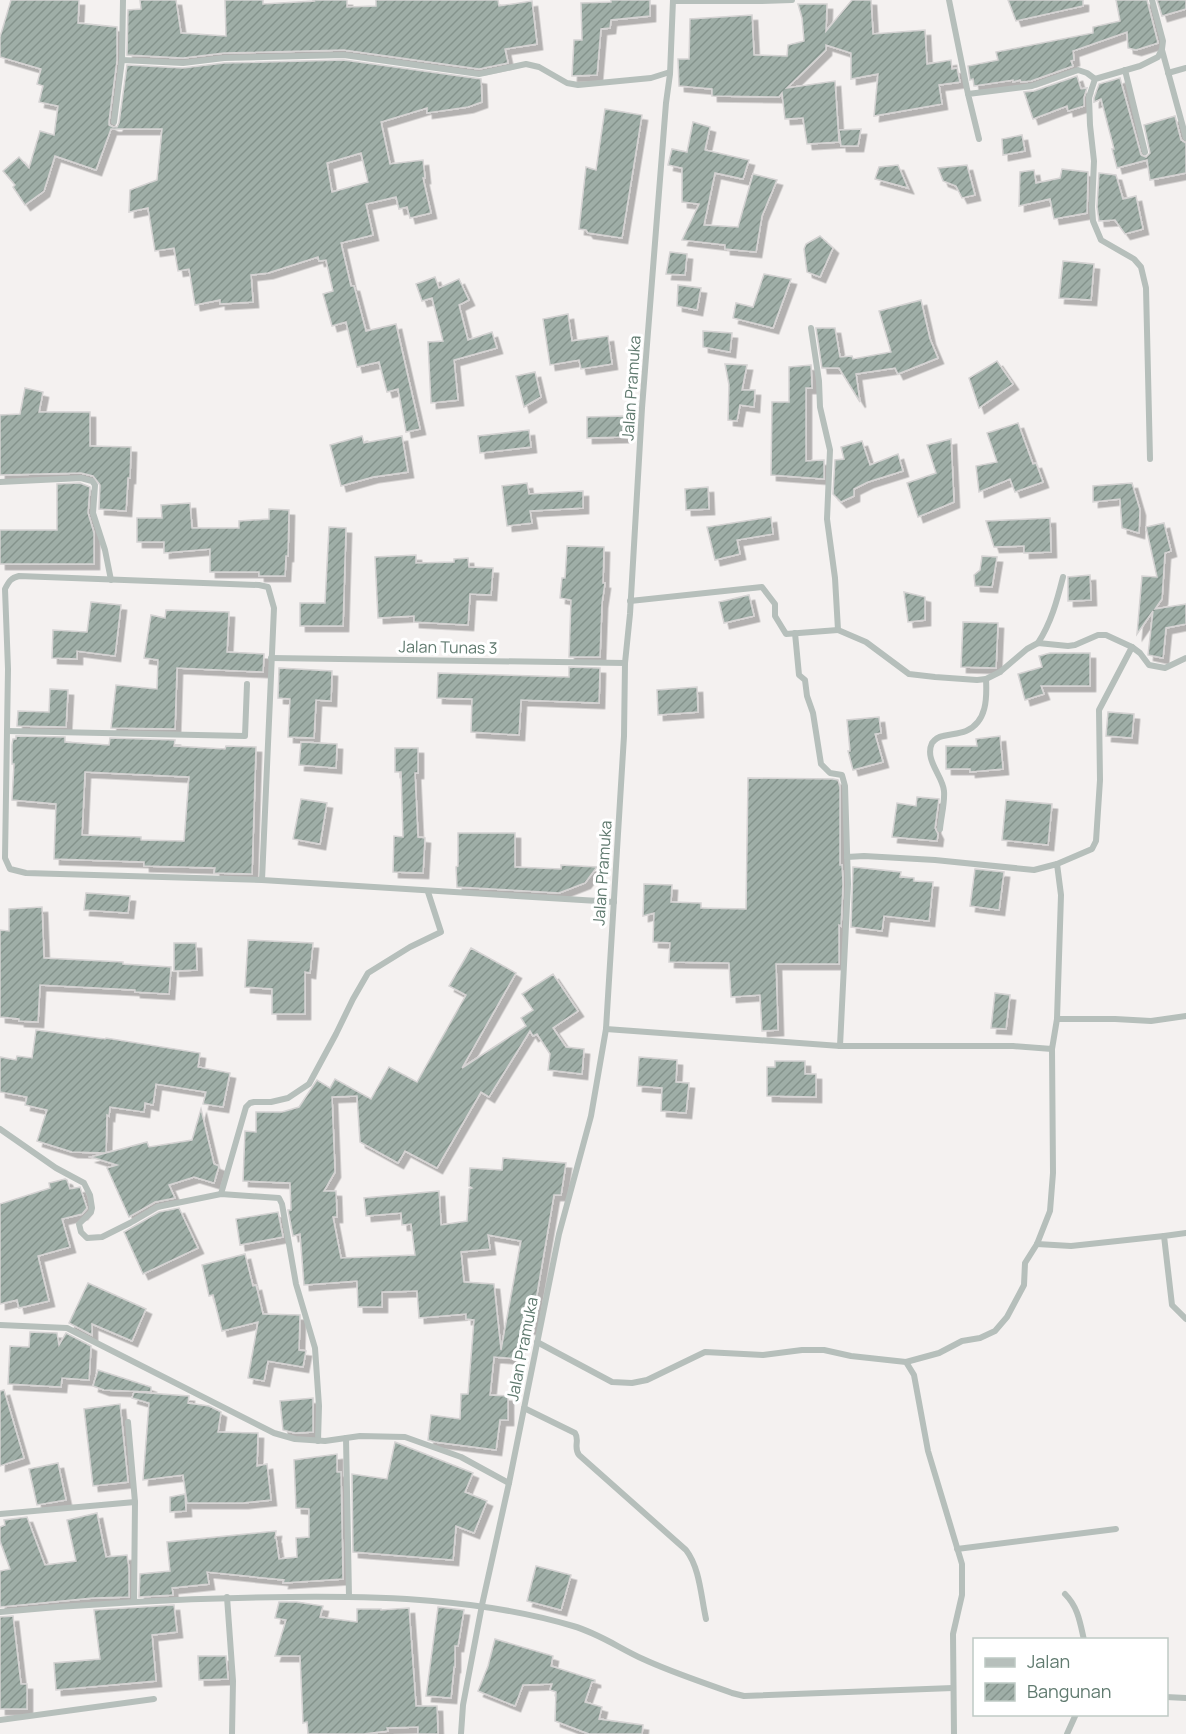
<svg xmlns="http://www.w3.org/2000/svg" width="1186" height="1734" font-family="Manrope,sans-serif">
<style>
.building{fill:url(#building-hatch);stroke:#d5d3d3;stroke-width:1.5;fill-rule:evenodd;filter:url(#shadow)}
.lines{fill:none;stroke-linecap:round;stroke-linejoin:round}
.minor{stroke:#b6bfbb;stroke-width:6}
.labels{text-anchor:middle;stroke-width:6;stroke-linejoin:round;paint-order:stroke}
.street-label{font-size:16px;fill:#607a6f;stroke:#fff}
</style>
<defs>
<pattern id="building-hatch" width="6" height="6" patternUnits="userSpaceOnUse" patternTransform="scale(1.5)"><rect width="6" height="6" fill="#9faea7"/><path d="M-1 1l2-2M0 6l6-6M5 7l2-2" fill="none" stroke="#85938c"/></pattern>
<filter id="shadow"><feDropShadow dx="5.5" dy="5.5" stdDeviation="0" flood-color="#0004"/></filter>
</defs>
<rect width="100%" height="100%" fill="#f4f1f0"/>
<g class="building">
<path d="M11,0h68l-1,23 39,4v33l-8,61v4l4,2h4l2,-4 8,-58 56,3 41,-5 120,-3 137,19 1,23 -14,5 -41,6v-5l-46,14 9,42 33,-4 2,18h-2l8,35 -21,5 -3,-11 -8,2 -3,-12 -30,7 7,31 -32,8 10,43h3l12,45 30,-7 24,105 -14,3 -8,-43 -11,3 -8,-30 -22,5 -11,-45 -14,4 -9,-32 10,-3 -7,-31 -7,1 -1,-4 -50,16 -17,2 2,27 -33,2v-4l-25,5 -6,-36 -11,2 -4,-23 -19,3 -7,-43 -19,4 1,-22 27,-10 5,-51h-51l-15,41 -41,-14 -11,35 -19,14 -12,-18 2,-2 -12,-14 16,-14 10,11 11,-37 14,4 4,-29 -19,-4 4,-16 -6,-2 4,-15 -41,-12v-20zM361,153l7,29 -36,10 -5,-29z"/>
<polygon points="140,0 176,0 181,33 226,36 225,0 263,0 263,4 314,1 313,0 347,0 347,7 376,6 376,0 498,0 499,6 532,1 537,44 505,49 508,63 479,69 344,50 224,53 183,58 127,55 128,10 141,9"/>
<polygon points="611,0 650,0 650,16 611,20 610,28 601,29 597,75 572,76 574,40 582,40 581,3 611,2"/>
<polygon points="852,0 871,0 873,34 925,30 927,64 951,60 952,69 957,68 960,82 939,85 942,104 874,116 878,74 851,79 851,53 826,45 826,50 787,88 835,81 839,142 807,144 803,118 785,119 782,93 779,97 712,96 712,89 679,86 678,59 689,59 690,19 752,15 754,55 787,56 788,45 804,41 802,18 798,4 827,4 826,31"/>
<polygon points="1008,0 1083,0 1083,6 1016,21"/>
<polygon points="1116,0 1147,0 1158,43 1136,50 1128,48 1127,32 1073,51 1074,60 1071,61 1073,66 1031,81 1021,82 1020,80 1013,82 1013,80 974,86 973,79 970,80 968,66 998,60 996,52 1093,33 1093,27 1120,21"/>
<polygon points="1157,0 1186,0 1186,9 1162,16"/>
<polygon points="1077,76 1081,89 1087,88 1084,97 1084,106 1068,111 1067,106 1033,119 1024,92 1034,91"/>
<polygon points="1120,78 1141,155 1146,157 1150,153 1144,125 1175,116 1181,140 1186,143 1186,173 1150,180 1147,160 1117,168 1112,149 1114,149 1101,99 1094,102 1094,98 1099,84"/>
<polygon points="605,109 642,115 622,238 588,233 586,230 579,229 586,167 596,170"/>
<polygon points="693,122 710,127 705,150 749,160 743,179 715,173 704,225 738,227 753,174 777,180 762,216 756,252 725,249 725,245 682,240 699,204 682,202 682,168 668,165 672,149 687,152"/>
<polygon points="861,129 858,146 841,146 839,130"/>
<polygon points="1022,135 1025,151 1003,155 1002,139"/>
<polygon points="898,165 908,188 875,179 879,167"/>
<polygon points="967,165 975,195 962,198 956,186 943,181 938,168"/>
<polygon points="1062,169 1088,172 1087,213 1054,219 1050,199 1019,206 1020,172 1034,170 1036,183 1060,178"/>
<polygon points="1099,173 1116,175 1123,199 1136,196 1143,229 1125,234 1115,220 1099,221 1097,207"/>
<polygon points="820,236 833,248 820,277 807,272 804,249 806,244"/>
<polygon points="670,252 687,254 685,275 666,274"/>
<polygon points="1063,261 1094,264 1091,300 1059,298"/>
<polygon points="764,274 791,279 773,328 733,318 736,303 753,307"/>
<polygon points="435,277 439,288 459,279 469,300 459,305 468,340 492,332 497,348 454,360 458,400 431,403 428,342 443,341 432,298 422,301 416,284"/>
<polygon points="678,285 701,288 697,310 677,306"/>
<polygon points="921,300 930,339 938,358 898,374 895,368 856,374 860,402 839,368 822,368 816,328 835,328 840,357 852,356 853,359 891,352 879,311"/>
<polygon points="568,314 572,341 608,336 612,364 581,369 579,360 550,365 543,319"/>
<polygon points="703,331 732,333 730,352 703,347"/>
<polygon points="997,361 1013,384 979,408 969,378"/>
<polygon points="725,364 747,365 742,390 755,390 754,407 740,405 737,421 728,420 729,385"/>
<polygon points="811,365 812,388 806,388 806,461 824,460 824,479 771,475 772,402 789,402 789,367"/>
<polygon points="535,372 541,397 524,407 516,376"/>
<polygon points="25,388 43,392 39,412 90,412 90,446 131,447 130,478 128,478 126,511 99,509 100,485 93,476 81,473 0,475 0,415 20,414"/>
<polygon points="624,416 624,437 587,438 587,417"/>
<polygon points="1018,423 1033,464 1036,463 1043,482 1015,492 1010,479 979,492 976,466 997,462 987,433"/>
<polygon points="529,430 531,447 480,453 478,436"/>
<polygon points="362,436 364,443 402,436 408,472 373,477 341,486 330,445"/>
<polygon points="951,439 954,502 918,517 907,483 936,473 927,445"/>
<polygon points="862,441 870,465 898,454 903,471 868,482 854,489 854,496 841,502 833,494 835,460 844,459 841,447"/>
<polygon points="80,483 90,487 88,513 94,533 94,564 0,564 0,530 57,530 57,484"/>
<polygon points="527,483 529,494 583,491 583,508 530,511 532,523 507,526 502,486"/>
<polygon points="1132,483 1140,510 1139,533 1122,528 1120,499 1093,502 1093,486"/>
<polygon points="708,487 709,509 686,510 685,489"/>
<polygon points="190,503 192,528 239,528 239,521 269,519 269,509 289,510 288,556 286,556 285,576 259,576 259,572 210,572 210,549 164,553 164,542 137,542 137,518 162,518 161,505"/>
<polygon points="771,517 773,534 737,540 740,554 715,560 707,527"/>
<polygon points="1050,518 1051,552 1024,553 1024,546 994,547 986,521"/>
<polygon points="1164,523 1171,551 1165,553 1162,599 1155,609 1186,604 1186,624 1166,628 1163,658 1148,655 1153,611 1137,634 1142,576 1157,577 1146,527"/>
<polygon points="329,527 346,528 343,626 300,626 300,603 325,603"/>
<polygon points="567,546 604,547 603,583 605,583 602,603 600,657 569,657 571,600 560,598 562,578 565,578"/>
<polygon points="416,555 416,563 454,562 454,559 468,558 469,567 493,568 491,595 470,594 468,625 414,622 414,616 378,618 375,557"/>
<polygon points="982,556 997,557 992,587 975,586 974,575 980,570"/>
<polygon points="1090,575 1091,600 1068,601 1068,577"/>
<polygon points="904,592 925,597 925,620 908,622"/>
<polygon points="749,595 754,616 724,623 719,602"/>
<polygon points="91,602 121,605 115,656 77,651 77,659 52,658 53,630 87,632"/>
<polygon points="166,610 229,612 227,652 264,654 263,672 177,668 175,729 111,728 116,685 157,689 158,660 144,658 151,615 165,618"/>
<polygon points="963,622 998,623 996,668 961,667"/>
<polygon points="1050,653 1090,653 1090,686 1041,686 1044,694 1025,700 1018,674 1042,667 1039,656"/>
<polygon points="569,667 600,668 599,703 521,700 519,735 471,732 472,699 437,698 438,673 569,677"/>
<polygon points="279,668 332,671 331,701 316,700 314,738 288,737 290,699 278,698"/>
<polygon points="697,687 698,712 658,715 657,690"/>
<polygon points="50,689 68,690 66,727 17,726 18,711 49,712"/>
<polygon points="1108,712 1134,714 1132,738 1106,736"/>
<polygon points="879,717 881,733 875,734 883,762 853,770 848,751 850,751 847,720"/>
<path d="M16,736l49,1v5l44,3 1,-7 65,2 -1,6 51,3 1,-3 30,1 -4,127 -38,-1 1,-5 -71,-2v-4l-90,-3 2,-55 -44,-4 2,-36h-2v-19l1,-6h3zM85,772l104,5 -5,64 -43,-1v-3l-59,-2z"/>
<polygon points="1000,736 1003,769 970,772 970,769 946,769 946,746 977,746 976,739"/>
<polygon points="301,742 337,744 336,768 299,765"/>
<polygon points="395,748 418,748 418,773 415,773 418,837 425,838 423,873 393,872 394,836 403,837 401,772 395,772"/>
<polygon points="748,778 833,779 838,780 840,787 840,865 842,865 843,884 841,926 839,925 839,964 776,964 778,1030 762,1031 760,995 731,997 729,963 669,962 670,943 653,942 654,913 643,916 644,884 672,885 671,902 701,903 701,908 746,909"/>
<polygon points="917,797 939,799 935,828 938,834 937,841 892,837 897,803 916,806"/>
<polygon points="301,799 327,803 320,844 293,839"/>
<polygon points="1006,800 1052,804 1048,845 1002,840"/>
<polygon points="458,833 515,833 515,867 561,869 561,865 597,867 585,883 559,893 457,887 456,867 458,866"/>
<polygon points="853,867 901,872 900,877 914,878 914,881 933,882 929,921 884,916 882,931 851,927"/>
<polygon points="975,869 1004,872 999,910 970,906"/>
<polygon points="86,893 130,896 128,913 84,910"/>
<polygon points="42,907 44,958 123,962 123,964 171,967 169,994 135,992 135,990 40,985 38,1022 19,1021 19,1019 0,1017 0,930 9,931 9,909"/>
<polygon points="248,940 313,943 310,973 305,972 305,1014 272,1014 272,989 245,987"/>
<polygon points="174,943 196,943 197,970 174,971"/>
<path d="M471,948l45,25 -54,95 64,-42 -5,-8 12,-8 -11,-16 31,-20 25,37 -25,17 13,19 18,2 -2,25 -34,-4 2,-16 -13,-20 -4,2 -3,-5 -41,66 -8,-5 -44,76 -32,-17 -7,12 -38,-21 -3,-46 -25,1 3,75 -11,19h12l1,26h-4l8,41 74,-3 -4,-31 -9,1 -1,-12 -35,3 -2,-18 75,-7 2,34 26,-4 2,-32 3,-1 -3,-2 1,-18 32,2 1,-12 63,5 -5,32h-7l-23,134 -10,-1 -3,31 -24,-2 -4,38 18,1v24h-8l-4,30 -61,-8 -7,-2 3,-25 29,4 1,-25h7l6,-74 -8,-1v-5l-47,4 -2,-27 -35,1v15h-24l-1,-26 -53,4 -4,-51 -7,2 -5,-26h3l-1,-27 -47,-2 2,-50 11,1v-20h26l17,-5 18,-27 13,8 5,-9 36,20 18,-32 28,15 49,-87 -17,-9zM488,1235l33,6 -20,109 -7,-66 -30,-2 -3,-30 29,-3z"/>
<polygon points="995,993 1010,995 1006,1029 991,1028"/>
<polygon points="36,1030 105,1039 106,1038 200,1053 198,1067 230,1073 223,1107 203,1104 206,1092 156,1084 153,1105 145,1103 144,1112 110,1107 109,1116 107,1115 106,1153 72,1152 37,1141 47,1110 25,1105 27,1097 0,1092 0,1057 16,1060 17,1056 32,1058"/>
<polygon points="639,1057 677,1060 676,1082 689,1083 686,1113 661,1111 662,1088 637,1086"/>
<polygon points="775,1061 805,1061 805,1074 816,1074 816,1097 767,1096 767,1067 775,1067"/>
<polygon points="201,1109 214,1164 219,1166 214,1183 194,1177 169,1185 175,1198 155,1202 129,1217 107,1168 117,1165 91,1157 147,1142 149,1147 192,1140"/>
<polygon points="65,1179 67,1180 70,1189 80,1187 87,1208 82,1214 62,1219 70,1247 38,1256 49,1301 19,1308 17,1300 0,1304 0,1204 50,1188 49,1183"/>
<polygon points="179,1208 198,1248 143,1274 124,1232 159,1212"/>
<polygon points="278,1212 283,1237 240,1245 236,1219"/>
<polygon points="245,1254 253,1286 256,1285 263,1314 300,1315 299,1350 306,1351 303,1367 268,1361 264,1381 248,1378 258,1322 222,1331 213,1295 209,1296 202,1265"/>
<polygon points="88,1283 146,1309 132,1341 92,1324 92,1335 69,1323"/>
<polygon points="30,1332 57,1333 59,1345 66,1333 91,1346 89,1380 62,1378 61,1387 8,1384 10,1346 29,1347"/>
<polygon points="98,1370 151,1387 151,1392 104,1390 93,1386"/>
<polygon points="4,1390 24,1458 0,1466 0,1391"/>
<polygon points="134,1392 189,1396 188,1403 209,1406 221,1412 218,1432 258,1433 257,1466 267,1464 271,1500 243,1503 187,1503 183,1475 143,1480 149,1403 132,1398"/>
<polygon points="313,1398 313,1432 295,1433 283,1430 280,1401"/>
<polygon points="120,1404 128,1482 93,1486 84,1409"/>
<polygon points="395,1442 473,1473 465,1492 487,1501 474,1533 456,1526 453,1560 353,1552 352,1474 387,1479"/>
<polygon points="337,1454 337,1472 341,1472 343,1579 283,1583 284,1580 207,1572 209,1584 172,1588 173,1595 139,1597 140,1574 170,1571 167,1542 276,1531 275,1538 276,1538 279,1559 297,1557 296,1538 309,1537 309,1509 296,1508 294,1460"/>
<polygon points="58,1463 66,1500 37,1505 29,1469"/>
<polygon points="185,1494 186,1511 170,1512 170,1497"/>
<polygon points="97,1513 106,1557 127,1555 129,1569 129,1597 93,1598 0,1607 0,1571 10,1569 0,1541 0,1527 5,1525 4,1520 27,1517 45,1565 76,1561 67,1520"/>
<polygon points="536,1566 571,1575 561,1610 527,1601"/>
<polygon points="279,1602 297,1602 323,1606 320,1617 357,1622 357,1609 381,1609 381,1610 409,1608 416,1706 437,1706 438,1734 418,1734 418,1727 387,1728 388,1731 364,1734 308,1734 307,1722 303,1723 300,1656 275,1656 286,1620 275,1618"/>
<polygon points="174,1605 177,1632 152,1635 156,1681 56,1690 54,1663 100,1659 94,1610"/>
<polygon points="438,1607 464,1610 458,1646 455,1646 455,1667 454,1667 451,1698 426,1696"/>
<polygon points="13,1616 21,1684 27,1684 27,1709 0,1709 0,1617"/>
<polygon points="495,1639 553,1656 551,1666 595,1680 595,1682 592,1682 585,1702 602,1707 599,1719 643,1725 642,1734 589,1734 555,1721 556,1692 550,1690 552,1684 523,1685 515,1706 478,1691 488,1666"/>
<polygon points="198,1656 226,1656 228,1679 199,1680"/>
</g>
<g class="lines">
<g class="minor">
<polyline points="949,0 968,94"/>
<polyline points="673,1 760,1 792,0"/>
<polyline points="1162,50 1186,138"/>
<polyline points="122,60 183,63 224,58 344,55 479,74 526,64 539,67 567,83 578,85 651,78 670,72"/>
<polyline points="1125,70 1145,152"/>
<polyline points="1168,73 1186,68"/>
<polyline points="114,122 122,60 123,0"/>
<polyline points="979,139 968,94 1032,86 1078,70 1087,73 1095,79"/>
<polyline points="811,328 819,381 820,407 830,450 827,519 835,578 838,630 866,642 909,674 935,677 977,680 986,679 1000,672 1027,649 1038,643 1068,646 1075,645 1098,635 1106,635 1132,647 1140,653 1149,665 1165,668 1186,658"/>
<polyline points="1150,459 1146,288 1141,267 1134,259 1101,240 1093,221 1092,207 1094,161 1090,125 1089,97 1095,79 1140,66 1158,57 1162,49 1163,41 1152,0"/>
<polyline points="0,482 81,478 92,481 95,485 93,513 105,550 111,580"/>
<polyline points="630,601 762,587 775,604 775,616 786,634 838,630"/>
<polyline points="795,633 799,675 805,680 807,696 813,713 821,764 830,773 842,775 845,786 848,884 840,1046"/>
<path d="M1038,643c13,-20 19,-42 25,-66"/>
<polyline points="271,658 625,663"/>
<polyline points="7,731 245,736 247,684"/>
<path d="M940,829c1,-12 5,-26 4,-38 -1,-15 -20,-31 -12,-48 3,-4 6,-6 11,-7 8,-2 16,-2 23,-5 21,-9 21,-33 20,-52"/>
<polyline points="1057,864 1092,849 1096,841 1100,780 1099,710 1132,647"/>
<path d="M262,880l12,-272 -6,-21 -9,-2 -240,-9c-8,2 -10,5 -14,13l3,80 -3,189 5,11 16,4 236,7 352,22"/>
<polyline points="1057,1019 1115,1019 1151,1021 1186,1016"/>
<polyline points="606,1029 840,1046 1013,1046 1052,1049 1057,1019 1061,895 1057,864 1034,870 935,860 864,856 847,857"/>
<polyline points="0,1129 56,1168 84,1183 90,1195 92,1208 91,1212 79,1224 81,1232 87,1238 102,1237 130,1223 157,1207 221,1194 279,1198 282,1204 296,1284 315,1348 319,1406 318,1441"/>
<polyline points="221,1194 246,1107 250,1103 254,1102 271,1102 288,1098 309,1084 336,1034 353,999 368,973 410,947 441,932 428,892"/>
<polyline points="1186,1233 1164,1236 1172,1305 1186,1319"/>
<polyline points="1037,1244 1071,1246 1164,1236"/>
<polyline points="0,1325 67,1328 274,1433 295,1439 325,1441 360,1436 405,1437 461,1457 509,1483"/>
<polyline points="537,1342 612,1382 632,1383 647,1380 705,1352 763,1355 802,1350 824,1350 851,1356 906,1362 914,1375 928,1451 962,1564 962,1595 953,1634 954,1734"/>
<polyline points="906,1362 939,1353 962,1341 980,1338 995,1331 1007,1317 1024,1285 1025,1263 1037,1244 1050,1211 1053,1173 1052,1049"/>
<path d="M524,1408l51,25c5,7 -2,14 4,22l107,95c14,18 15,47 20,69"/>
<polyline points="128,1422 135,1502 134,1602"/>
<polyline points="346,1438 349,1597"/>
<polyline points="0,1514 135,1502"/>
<polyline points="957,1549 1116,1529"/>
<path d="M1065,1594c13,13 15,28 19,46"/>
<polyline points="227,1597 233,1681 232,1734"/>
<path d="M0,1612c96,-9 193,-14 290,-15 94,-1 192,2 283,29 25,7 46,22 70,33 28,13 59,23 89,34l12,3 209,-8"/>
<polyline points="1166,1697 1186,1698"/>
<polyline points="0,1720 154,1699"/>
<polyline points="461,1734 463,1705 482,1605 509,1483 559,1234 591,1116 606,1029 624,736 625,663 630,614 642,408 666,103 670,74 673,0"/>
<polyline points="1067,1734 1076,1714"/>
</g>
</g>
<g class="labels">
<g class="street-label">
<text transform="translate(631 388) rotate(-86)" y="6">Jalan Pramuka</text>
<text transform="translate(448 647) rotate(1)" y="6">Jalan Tunas 3</text>
<text transform="translate(602 873) rotate(-86)" y="6">Jalan Pramuka</text>
<text transform="translate(522 1349) rotate(-79)" y="6">Jalan Pramuka</text>
</g>
</g>
<rect x="973" y="1638" width="195" height="78" fill="#ffffff" stroke="#bfcac5" stroke-width="1.5"/>
<rect x="985" y="1658" width="30" height="9" fill="#b6bfbb" stroke="#bfcac5" stroke-width="1.5"/>
<text x="1027" y="1668" font-size="18" fill="#607a6f">Jalan</text>
<rect x="985" y="1683" width="30" height="18" fill="url(#building-hatch)" stroke="#bfcac5" stroke-width="1.5"/>
<text x="1027" y="1698" font-size="18" fill="#607a6f">Bangunan</text>
</svg>
